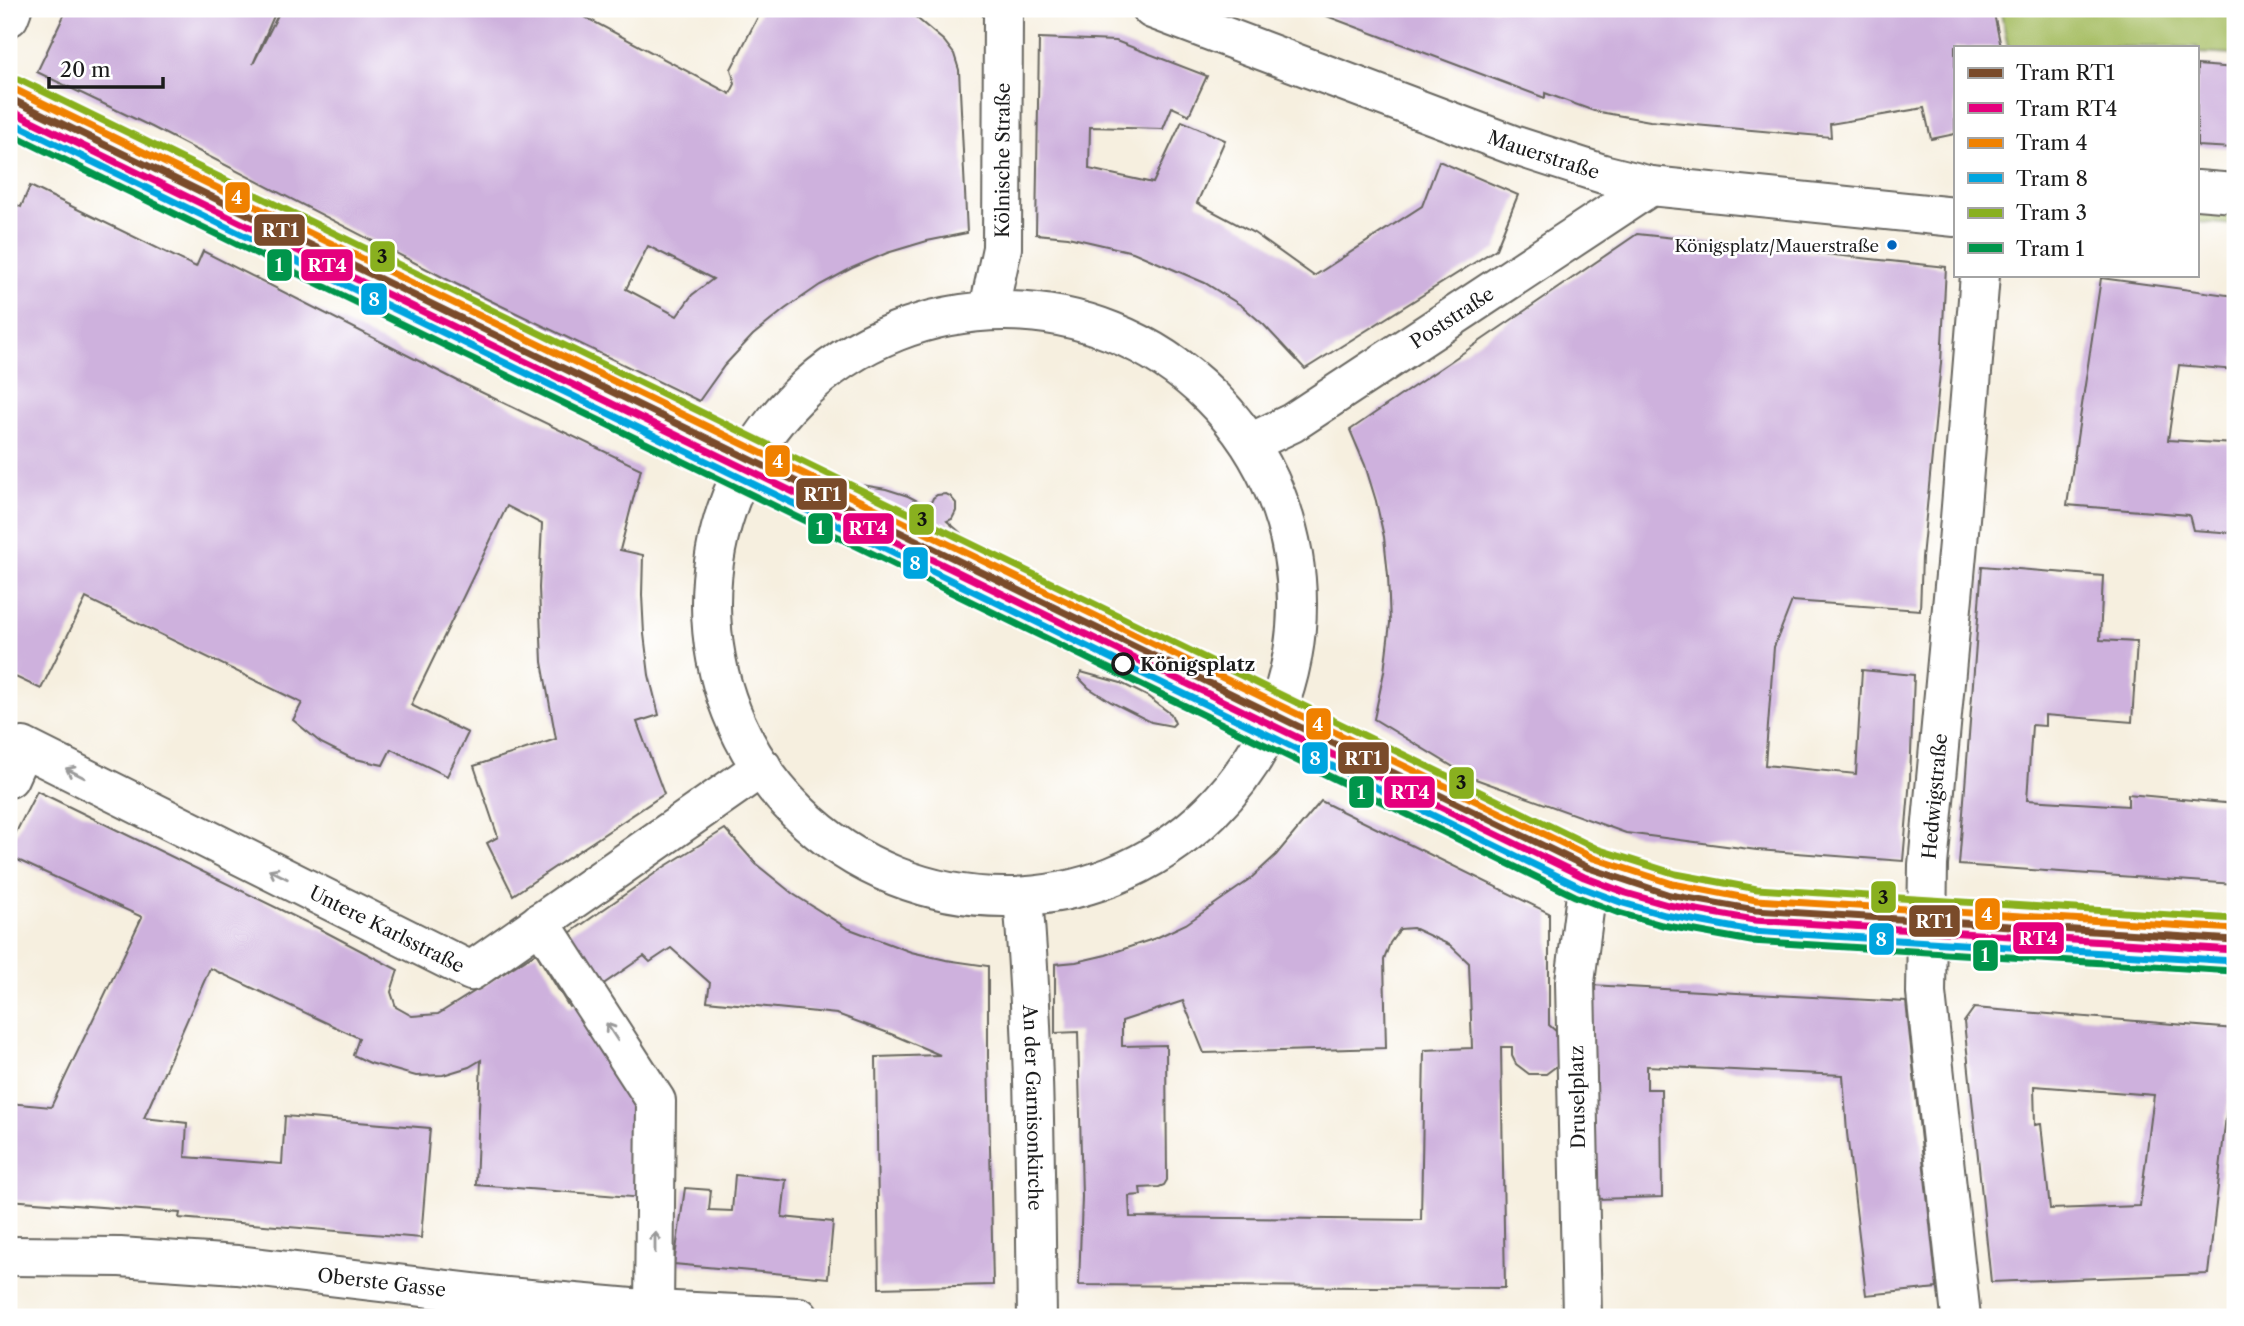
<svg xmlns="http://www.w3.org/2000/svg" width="2244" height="1326" font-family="'Libre Caslon Text',serif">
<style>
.green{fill:#a6bd62;stroke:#616c3f;stroke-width:2}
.building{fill:#ceb1dd;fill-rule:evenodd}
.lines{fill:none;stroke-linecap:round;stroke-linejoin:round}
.minor-casing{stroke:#686660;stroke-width:42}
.minor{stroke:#fff;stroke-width:38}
.tram{stroke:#1c1c1c;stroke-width:2}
.tram-1-casing{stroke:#fff;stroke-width:12}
.tram-2-casing{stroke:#fff;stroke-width:12}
.tram-3-casing{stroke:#fff;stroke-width:12}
.tram-4-casing{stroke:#fff;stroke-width:12}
.tram-5-casing{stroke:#fff;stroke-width:12}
.tram-6-casing{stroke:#fff;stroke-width:12}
.tram-1{stroke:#7a4b2a;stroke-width:7}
.tram-2{stroke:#e5007d;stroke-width:7}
.tram-3{stroke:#f08100;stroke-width:7}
.tram-4{stroke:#00a5df;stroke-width:7}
.tram-5{stroke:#89b01f;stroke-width:7}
.tram-6{stroke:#00954b;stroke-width:7}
.oneway{stroke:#999}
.bus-dot{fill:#0065bd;stroke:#fff;stroke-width:2.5}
.stop-dot{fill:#fff;stroke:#1c1c1c;stroke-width:3.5}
.labels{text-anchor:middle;stroke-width:5;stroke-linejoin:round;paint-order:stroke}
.bus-label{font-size:17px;fill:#1c1c1c;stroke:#fff;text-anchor:end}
.street-label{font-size:19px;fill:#1c1c1c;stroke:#fff}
.stop-label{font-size:19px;font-weight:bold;fill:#1c1c1c;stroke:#fff;text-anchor:start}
.line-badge{stroke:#fff;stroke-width:2.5}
.badge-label{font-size:19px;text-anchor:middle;font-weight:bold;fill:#fff}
.pale-badge-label{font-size:19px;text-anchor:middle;font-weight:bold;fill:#111}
</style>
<rect width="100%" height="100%" fill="#fff"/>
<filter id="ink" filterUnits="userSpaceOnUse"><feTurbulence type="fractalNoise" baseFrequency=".0143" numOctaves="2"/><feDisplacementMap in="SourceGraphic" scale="14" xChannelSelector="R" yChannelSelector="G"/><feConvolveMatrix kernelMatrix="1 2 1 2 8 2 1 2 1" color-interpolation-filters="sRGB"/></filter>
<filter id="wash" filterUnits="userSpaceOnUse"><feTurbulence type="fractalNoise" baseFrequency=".00686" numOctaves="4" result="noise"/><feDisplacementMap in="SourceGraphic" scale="28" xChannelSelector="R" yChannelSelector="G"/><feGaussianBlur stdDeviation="1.57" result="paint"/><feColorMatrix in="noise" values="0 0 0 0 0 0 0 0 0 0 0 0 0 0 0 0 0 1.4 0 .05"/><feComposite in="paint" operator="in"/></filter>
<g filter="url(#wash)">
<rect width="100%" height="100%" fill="#f6efdf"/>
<g class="green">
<polygon points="2000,9 2235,9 2235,55 2197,53 2197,47 2008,47"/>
<polygon points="2197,211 2235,213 2235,225 2197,222"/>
</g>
<g id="blocks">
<g class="building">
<path d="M67,9h210l-24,55 28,-55h289l160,85 5,-10 -4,-15 31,-60h144l38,32 10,13 5,16 8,163 -40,8 -40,12 -35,15 -32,17 -35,24 -32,26 -29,31 -25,35 -243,-117 -304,-157 -115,-55zM648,246l65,33 -21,16 -15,21 -51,-27z"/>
<polygon points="1308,9 1993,9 2001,47 1955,47 1955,134 1931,139 1924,108 1830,124 1831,137 1650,121 1594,111 1545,93 1545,98"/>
<polygon points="1039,38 1116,41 1207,76 1189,115 1172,107 1163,129 1090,127 1089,169 1153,183 1182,121 1225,140 1197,203 1254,233 1314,276 1422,206 1439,161 1518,195 1496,249 1305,369 1264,325 1242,306 1205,283 1133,252 1068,237 1036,234"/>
<polygon points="2197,65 2235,68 2233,148 2197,146"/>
<polygon points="30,186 196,267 203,251 458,381 641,469 620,550 643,555 642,595 644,634 649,675 659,715 637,722 664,794 513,895 487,843 498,837 474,766 556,739 542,662 539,588 542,524 507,506 411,705 468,733 447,776 391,749 383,765 351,758 321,743 293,720 302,703 86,598 41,689 9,674 9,201 21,207"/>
<polygon points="1637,234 1946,267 1941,363 1922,558 1920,610 1792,601 1774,647 1765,765 1856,774 1862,670 1914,675 1910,779 1903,861 1757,850 1626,833 1470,777 1374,719 1384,672 1390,623 1388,575 1384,537 1376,501 1365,465 1350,430"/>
<polygon points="2101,278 2235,296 2235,370 2179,365 2168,440 2235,444 2235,533 2193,530 2189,515 2067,505"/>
<polygon points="862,485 886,489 908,496 929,507 933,498 937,495 946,494 950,496 956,503 956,511 952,519 947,521 961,533 962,538 958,540 937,535 897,517 876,506 860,490"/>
<polygon points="1982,566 2103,576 2100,640 2137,642 2132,722 2045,715 2045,726 2032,725 2027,800 2128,806 2128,794 2235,804 2235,884 1959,865"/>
<polygon points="1081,672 1121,683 1147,696 1171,714 1175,723 1172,726 1151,722 1111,702 1089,688 1079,678"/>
<polygon points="37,791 320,929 398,970 391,992 396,1007 412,1016 438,1014 536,953 569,1007 578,1002 643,1098 644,1198 476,1185 481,1060 469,1067 443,1075 416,1076 370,1063 353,1055 359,1038 210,968 144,1118 187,1123 185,1157 282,1164 285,1116 430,1128 421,1238 179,1218 180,1213 9,1200 9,1103 51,1107 142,917 9,856 9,846"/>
<path d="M1321,801l228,112v112l9,8v32l-12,9h-17l-13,-10 -4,-8v-9h-11l4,241 -426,-3 3,-88 -4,-165 -23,1v-69l21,-2 30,-7 50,-17 30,-14 62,-43 28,-26zM1413,928l37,17 19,18 3,85 -48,2 -3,170 -291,-3 -1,-21 12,-1 -1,-7 19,-1 5,-2 3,-5 -1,-135 -44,1v-25l61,-20 21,52 182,-5 -2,-88 6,-17 10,-14z"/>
<polygon points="725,829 756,864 793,894 847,928 911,952 946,960 988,966 988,1055 993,1285 879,1288 876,1057 940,1055 891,1034 837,1014 707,1001 710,983 671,948 650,962 644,956 602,985 567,935 664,867"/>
<polygon points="1590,985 1906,1002 1937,1288 1866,1295 1847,1133 1843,1075 1647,1066 1647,1089 1661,1089 1662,1197 1596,1199"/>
<path d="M1974,1008l261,21v62l-6,-1 -21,184 -217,8 -27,-260zM2034,1086l120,9 -14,111 -90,3 -9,-85 -6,1z"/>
<polygon points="735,1175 786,1180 782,1217 833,1222 828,1278 674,1264 685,1188 711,1190 709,1210 732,1211"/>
<polygon points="151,1312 151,1317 57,1317 57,1315"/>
</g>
</g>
</g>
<g filter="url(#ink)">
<use href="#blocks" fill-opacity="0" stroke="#686660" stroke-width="2"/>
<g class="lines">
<g class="minor-casing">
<g id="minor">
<path id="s1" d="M1152,9l361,136 90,29 48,12 304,31"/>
<polyline points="9,17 12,9"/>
<path d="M9,109l1445,707c65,30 131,66 200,87 33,10 67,14 100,18l481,29"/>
<polyline points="2197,190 2235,193"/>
<path id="s2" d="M989,309l13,-61 1,-239"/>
<circle cx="1004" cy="604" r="293"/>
<path id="s3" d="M1250,443l42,-20 359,-237"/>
<path id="s4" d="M9,778l14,-31 448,224 291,-204"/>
<path id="s5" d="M1023,898c12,139 12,279 14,419"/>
<polyline points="540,922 656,1101 654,1310"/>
<path id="s6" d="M9,1256l111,1 117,8 270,32 147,13 145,7"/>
<polyline points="1582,1317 1575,982 1588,879"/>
<path id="s7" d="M1961,1317l-35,-324 2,-128 30,-322 22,-268"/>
</g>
</g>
<use href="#minor" class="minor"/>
<polyline class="tram" points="2119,956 2235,962"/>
<g class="tram-1-casing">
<polyline id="tram-1" points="9,98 1589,868 1670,895 1755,910 2235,940"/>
</g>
<g class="tram-2-casing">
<polyline id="tram-2" points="9,110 1584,877 1626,893 1668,905 1754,920 2234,950"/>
</g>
<g class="tram-3-casing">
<polyline id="tram-3" points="14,89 1593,858 1673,884 1756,900 2235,929"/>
</g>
<g class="tram-4-casing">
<polyline id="tram-4" points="9,121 1580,887 1623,903 1665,915 1752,931 2234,961"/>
</g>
<g class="tram-5-casing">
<polyline id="tram-5" points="18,79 1597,849 1676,874 1757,889 2235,919"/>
</g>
<g class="tram-6-casing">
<polyline id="tram-6" points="9,133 1575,896 1619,913 1662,925 1751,941 2233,971"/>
</g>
<use href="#tram-1" class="tram-1"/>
<use href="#tram-2" class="tram-2"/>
<use href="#tram-3" class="tram-3"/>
<use href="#tram-4" class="tram-4"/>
<use href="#tram-5" class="tram-5"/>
<use href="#tram-6" class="tram-6"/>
</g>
<defs><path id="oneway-shaft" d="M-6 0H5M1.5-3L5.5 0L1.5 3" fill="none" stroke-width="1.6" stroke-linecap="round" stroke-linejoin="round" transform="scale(1.75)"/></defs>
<g class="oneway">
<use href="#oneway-shaft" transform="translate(75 773) rotate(-153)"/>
<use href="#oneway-shaft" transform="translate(278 874) rotate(-153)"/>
<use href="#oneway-shaft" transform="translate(612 1032) rotate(-123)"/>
<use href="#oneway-shaft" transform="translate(655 1242) rotate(-90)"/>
</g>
</g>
<circle class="bus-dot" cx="1892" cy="245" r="6"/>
<circle class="stop-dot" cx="1123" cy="664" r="10"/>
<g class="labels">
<g class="bus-label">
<text x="1879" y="252">Königsplatz/Mauerstraße</text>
</g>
<g class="street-label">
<text dy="7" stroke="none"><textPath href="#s1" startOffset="418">Mauerstraße</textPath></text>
<text dy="7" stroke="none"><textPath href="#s2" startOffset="150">Kölnische Straße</textPath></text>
<text dy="7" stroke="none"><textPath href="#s3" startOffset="238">Poststraße</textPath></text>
<text dy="7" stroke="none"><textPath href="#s7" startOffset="523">Hedwigstraße</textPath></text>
<text dy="7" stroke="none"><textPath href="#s4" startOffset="441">Untere Karlsstraße</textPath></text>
<text transform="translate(1577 1097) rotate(-91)" y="7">Druselplatz</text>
<text dy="7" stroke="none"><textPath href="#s5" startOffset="210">An der Garnisonkirche</textPath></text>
<text dy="7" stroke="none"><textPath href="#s6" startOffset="374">Oberste Gasse</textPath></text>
</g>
<g class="stop-label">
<text x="1140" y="671">Königsplatz</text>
</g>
</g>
<g class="line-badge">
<rect x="224" y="181" width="27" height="33" rx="7" fill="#f08100"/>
<rect x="253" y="213" width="53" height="34" rx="7" fill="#7a4b2a"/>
<rect x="369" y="240" width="27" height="33" rx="7" fill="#89b01f"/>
<rect x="266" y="248" width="27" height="34" rx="7" fill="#00954b"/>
<rect x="300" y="248" width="54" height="34" rx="7" fill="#e5007d"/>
<rect x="360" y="282" width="28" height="34" rx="7" fill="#00a5df"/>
<rect x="764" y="444" width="27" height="34" rx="7" fill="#f08100"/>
<rect x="795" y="477" width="53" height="34" rx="7" fill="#7a4b2a"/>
<rect x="908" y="503" width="27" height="33" rx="7" fill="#89b01f"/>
<rect x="807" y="512" width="27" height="33" rx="7" fill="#00954b"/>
<rect x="842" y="512" width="53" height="33" rx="7" fill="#e5007d"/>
<rect x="902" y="546" width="27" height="34" rx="7" fill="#00a5df"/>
<rect x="1305" y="707" width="27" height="34" rx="7" fill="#f08100"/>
<rect x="1301" y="741" width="28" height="34" rx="7" fill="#00a5df"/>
<rect x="1337" y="741" width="53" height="34" rx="7" fill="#7a4b2a"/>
<rect x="1448" y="766" width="27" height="34" rx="7" fill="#89b01f"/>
<rect x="1348" y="775" width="27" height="34" rx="7" fill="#00954b"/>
<rect x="1383" y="775" width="53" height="34" rx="7" fill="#e5007d"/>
<rect x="1870" y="880" width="27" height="34" rx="7" fill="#89b01f"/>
<rect x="1974" y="897" width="27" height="34" rx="7" fill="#f08100"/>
<rect x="1908" y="904" width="53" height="34" rx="7" fill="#7a4b2a"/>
<rect x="2012" y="921" width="53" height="34" rx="7" fill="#e5007d"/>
<rect x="1868" y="922" width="27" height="34" rx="7" fill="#00a5df"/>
<rect x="1972" y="939" width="27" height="33" rx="7" fill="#00954b"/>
</g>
<g class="badge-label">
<text x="237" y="204">4</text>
<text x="280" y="237">RT1</text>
<text x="279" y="272">1</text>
<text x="327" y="272">RT4</text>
<text x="374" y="306">8</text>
<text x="778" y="468">4</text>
<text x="822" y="501">RT1</text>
<text x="820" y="535">1</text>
<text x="868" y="535">RT4</text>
<text x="915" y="570">8</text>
<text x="1318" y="731">4</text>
<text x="1315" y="765">8</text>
<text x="1363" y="765">RT1</text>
<text x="1361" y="799">1</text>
<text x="1410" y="799">RT4</text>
<text x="1987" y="921">4</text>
<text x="1934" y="928">RT1</text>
<text x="2038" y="945">RT4</text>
<text x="1881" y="946">8</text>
<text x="1985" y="962">1</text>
</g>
<g class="pale-badge-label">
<text x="382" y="263">3</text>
<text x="922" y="526">3</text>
<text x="1461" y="789">3</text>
<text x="1883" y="904">3</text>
</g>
<rect width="2244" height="1326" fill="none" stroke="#fff" stroke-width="35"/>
<rect x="1954" y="46" width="245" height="231" fill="#ffffff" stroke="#a4a4a4" stroke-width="2"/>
<rect x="1968" y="68" width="35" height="10" fill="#7a4b2a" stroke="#a4a4a4" stroke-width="2"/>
<text x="2016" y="80" font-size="21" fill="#1c1c1c">Tram RT1</text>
<rect x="1968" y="103" width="35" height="10" fill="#e5007d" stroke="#a4a4a4" stroke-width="2"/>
<text x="2016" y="116" font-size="21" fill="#1c1c1c">Tram RT4</text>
<rect x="1968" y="138" width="35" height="10" fill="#f08100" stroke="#a4a4a4" stroke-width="2"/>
<text x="2016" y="150" font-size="21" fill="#1c1c1c">Tram 4</text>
<rect x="1968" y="173" width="35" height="10" fill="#00a5df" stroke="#a4a4a4" stroke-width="2"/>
<text x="2016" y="186" font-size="21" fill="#1c1c1c">Tram 8</text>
<rect x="1968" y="208" width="35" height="10" fill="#89b01f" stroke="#a4a4a4" stroke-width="2"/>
<text x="2016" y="220" font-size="21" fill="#1c1c1c">Tram 3</text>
<rect x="1968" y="243" width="35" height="10" fill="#00954b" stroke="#a4a4a4" stroke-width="2"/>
<text x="2016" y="256" font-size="21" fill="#1c1c1c">Tram 1</text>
<path d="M49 77v10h114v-10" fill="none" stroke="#1c1c1c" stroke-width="3.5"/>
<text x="60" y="77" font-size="21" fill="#1c1c1c" stroke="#ffffff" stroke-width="5" paint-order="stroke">20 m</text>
</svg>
